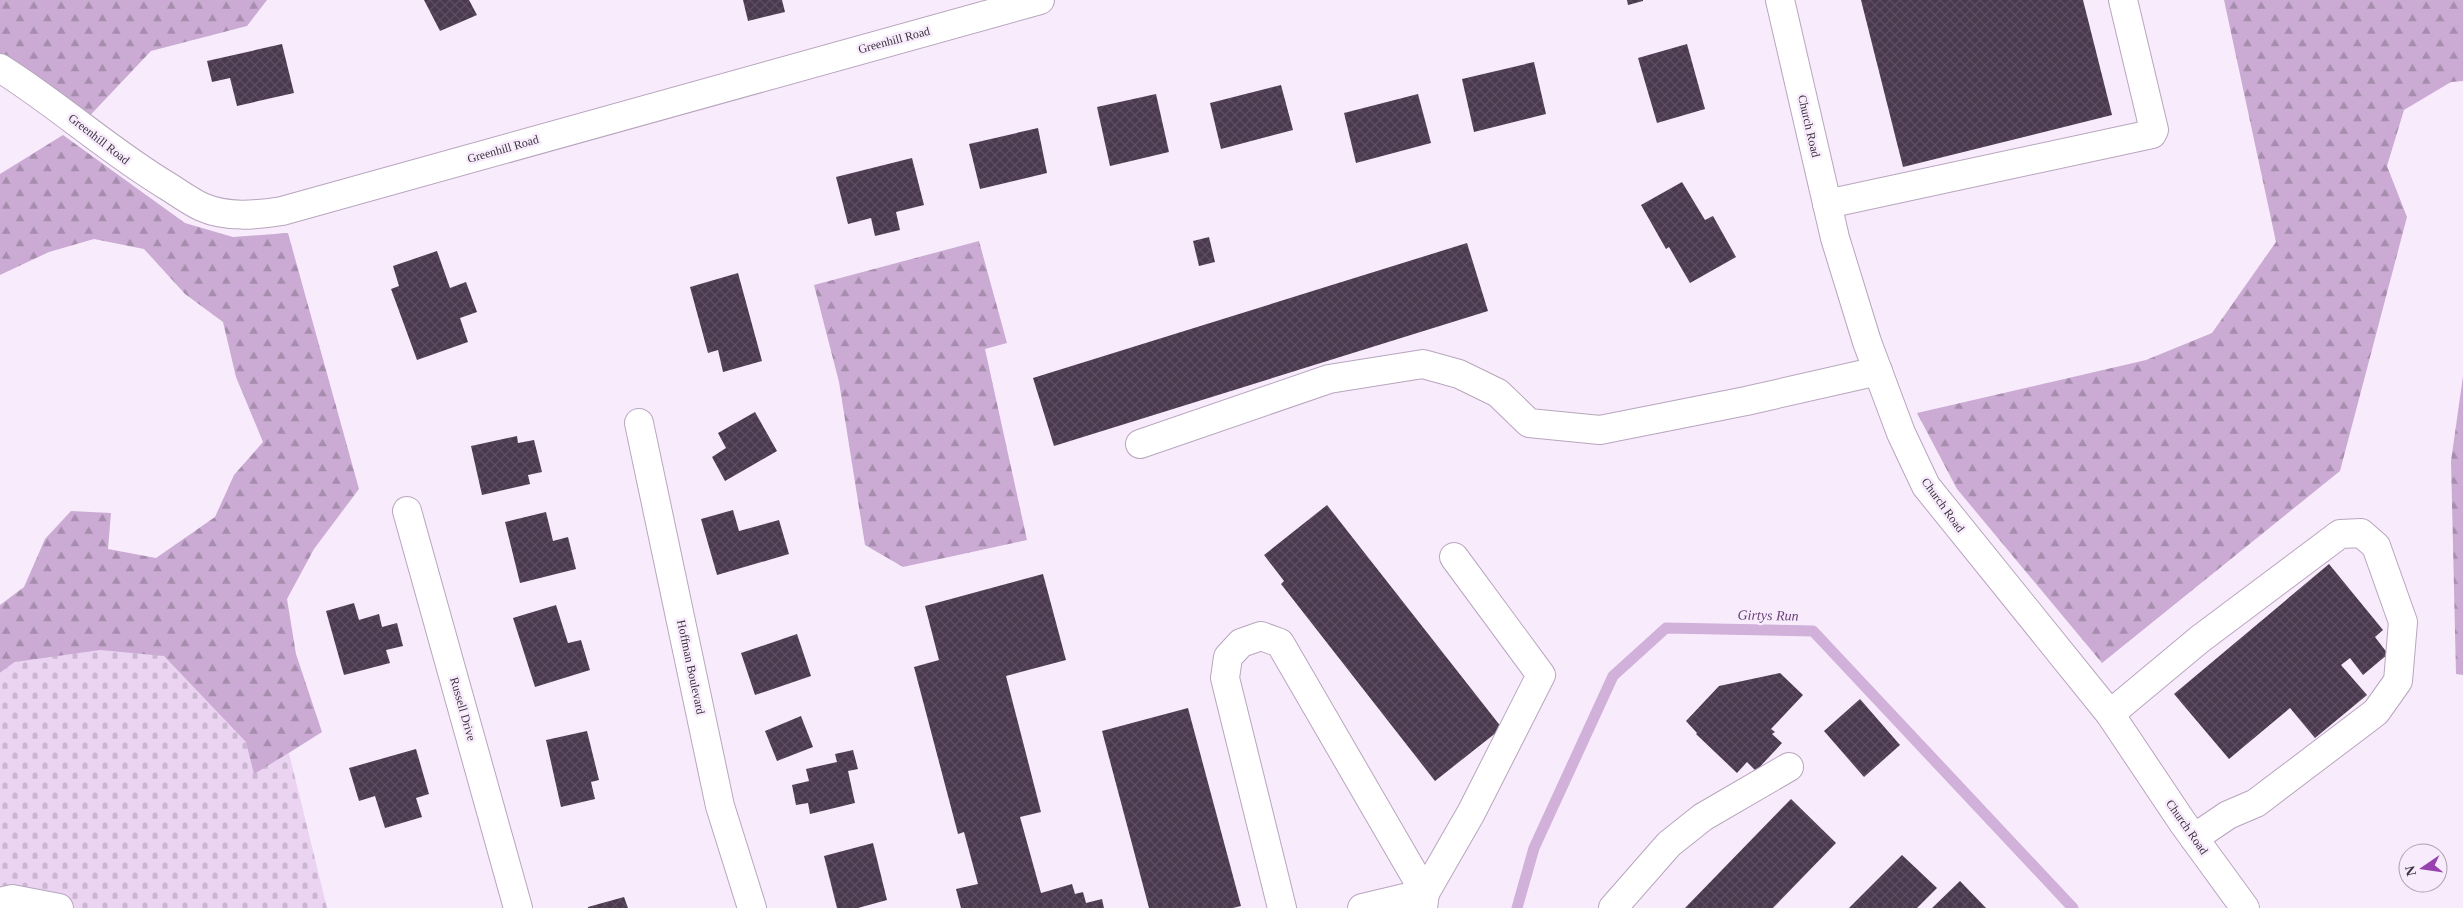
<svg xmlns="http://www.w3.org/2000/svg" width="2463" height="908" font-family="'Times New Roman',serif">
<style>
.forest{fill:url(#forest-firs)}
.cemetery{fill:url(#cemetery-stones)}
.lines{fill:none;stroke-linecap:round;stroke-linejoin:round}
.stream{stroke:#d1b1da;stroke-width:11}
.building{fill:url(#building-cross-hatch)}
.minor-casing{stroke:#b8a5be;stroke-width:30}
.minor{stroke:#fff;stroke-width:28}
.labels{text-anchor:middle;stroke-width:5;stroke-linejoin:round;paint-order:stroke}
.street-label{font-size:12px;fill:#3b333e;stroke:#f8ecfc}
.water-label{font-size:14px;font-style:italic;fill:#6a4075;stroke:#f8ecfc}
</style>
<defs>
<pattern id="forest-firs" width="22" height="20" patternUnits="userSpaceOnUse" patternTransform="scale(1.25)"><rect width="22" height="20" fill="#cbabd4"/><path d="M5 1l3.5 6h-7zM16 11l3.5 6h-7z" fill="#a68cad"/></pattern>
<pattern id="cemetery-stones" width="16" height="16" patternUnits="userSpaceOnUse" patternTransform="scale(1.25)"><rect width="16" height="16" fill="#ebd3f2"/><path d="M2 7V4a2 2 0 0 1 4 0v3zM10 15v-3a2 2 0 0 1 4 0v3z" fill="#cab6d1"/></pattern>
<pattern id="building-cross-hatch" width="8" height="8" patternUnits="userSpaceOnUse" patternTransform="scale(1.25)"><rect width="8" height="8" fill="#4b3a4f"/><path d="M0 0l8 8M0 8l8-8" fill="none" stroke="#5d4e61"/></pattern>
</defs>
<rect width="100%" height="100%" fill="#f8ecfc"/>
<g class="forest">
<polygon points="0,0 267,0 247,26 151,51 81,125 0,68"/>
<polygon points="2224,0 2463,0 2463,81 2451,82 2404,110 2387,166 2407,217 2340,471 2102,663 1957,489 1917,413 2146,360 2212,333 2276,242"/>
<polygon points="63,135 185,223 233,237 288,233 359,489 314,549 287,599 296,654 322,732 254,775 15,662 0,673 0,605 24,587 45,539 71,511 111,513 108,549 156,558 215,517 234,475 263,442 236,377 223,322 185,294 144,249 94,239 49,252 0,275 0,174"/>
<polygon points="979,241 1007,343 985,349 1027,540 903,567 865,545 839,382 814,285"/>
<polygon points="2463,376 2463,675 2456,674 2451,461"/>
</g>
<polygon class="cemetery" points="100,650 164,656 246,742 254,774 289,753 327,908 0,908 0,673 15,662"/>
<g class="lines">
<polyline class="stream" points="1517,908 1534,848 1613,676 1666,628 1813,631 2073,908"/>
</g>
<g class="building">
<polygon points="424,0 469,0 477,15 440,31"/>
<polygon points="743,0 782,0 785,12 748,21"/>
<polygon points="1627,0 1643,0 1643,1 1628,5"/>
<polygon points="1861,0 2083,0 2112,115 1903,167"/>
<polygon points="282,44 294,93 237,106 230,78 212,82 207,61"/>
<polygon points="1687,44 1705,109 1657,123 1638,58"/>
<polygon points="1534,62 1546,114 1474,132 1462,79"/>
<polygon points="1281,85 1293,130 1221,149 1210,103"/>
<polygon points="1156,94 1169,152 1110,166 1097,107"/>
<polygon points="1418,94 1431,143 1356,163 1344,113"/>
<polygon points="1038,128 1047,173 980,189 969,144"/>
<polygon points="912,158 924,205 896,212 900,230 875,236 871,218 848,224 836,177"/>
<polygon points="1682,182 1705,220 1713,216 1736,257 1690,283 1669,247 1666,249 1641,205"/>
<polygon points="1209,237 1215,262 1199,266 1193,241"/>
<polygon points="1467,243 1488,311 1054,446 1033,378"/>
<polygon points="437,251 450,288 466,282 477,312 460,318 468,342 417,360 391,289 399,286 393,266"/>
<polygon points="738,273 762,361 723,372 718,350 708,353 690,287"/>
<polygon points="755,412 777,451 725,481 712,457 726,448 718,433"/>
<polygon points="517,436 518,443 534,440 542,472 528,475 530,484 482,495 471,446"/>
<polygon points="1327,505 1502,728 1435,781 1281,584 1284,581 1264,555"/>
<polygon points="733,510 739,531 779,520 789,554 717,575 701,519"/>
<polygon points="546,512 553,541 568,537 576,569 520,583 505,522"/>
<polygon points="2329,564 2383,630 2375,637 2388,654 2363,675 2350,658 2341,665 2367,695 2315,738 2290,708 2229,759 2174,694"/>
<polygon points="1043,574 1066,660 1006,676 1041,812 1020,817 1041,893 1072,884 1075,894 1083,892 1086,903 1102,899 1104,908 961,908 956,889 978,884 964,832 958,834 914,667 939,660 925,606"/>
<polygon points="354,603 359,620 379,614 382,627 397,623 403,646 386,650 390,663 344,675 326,611"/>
<polygon points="556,605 568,643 581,640 590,670 535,687 513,618"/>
<polygon points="797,634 811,676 755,695 741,653"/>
<polygon points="1780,673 1803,695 1771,729 1775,732 1772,734 1782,743 1756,771 1747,762 1737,773 1696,734 1697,733 1686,721 1719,686"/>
<polygon points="1860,699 1900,745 1864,777 1824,731"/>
<polygon points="1188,708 1241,906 1233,908 1149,908 1102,731"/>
<polygon points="801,716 813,747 777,761 765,731"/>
<polygon points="587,731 599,780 591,782 595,799 561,807 546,740"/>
<polygon points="416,749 429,794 416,798 422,817 385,828 375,796 359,801 349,768"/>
<polygon points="853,750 858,769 848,771 855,803 810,814 808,803 796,805 792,785 809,781 806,769 837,762 835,754"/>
<polygon points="1791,799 1836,843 1773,908 1685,908"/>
<polygon points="873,843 887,900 858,908 837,908 824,856"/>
<polygon points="1902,855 1937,888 1917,908 1849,908"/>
<polygon points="1960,881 1986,908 1932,908"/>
<polygon points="624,897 628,908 588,908 588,907"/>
</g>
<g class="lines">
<g class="minor-casing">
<g id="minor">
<polyline points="1780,0 1835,238 1867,342 1901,433 1926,486 2110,714 2183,823 2245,908"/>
<path d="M0,68c59,37 110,84 169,119 11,7 22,15 33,20 25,11 54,8 80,4l758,-211"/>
<polyline points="1827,204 2152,134 2154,130 2123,0"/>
<polyline points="639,423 720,806 752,908"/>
<polyline points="1140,444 1329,379 1423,364 1459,374 1498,393 1529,423 1600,430 1746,401 1878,371"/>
<polyline points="407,511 518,908"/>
<polyline points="2110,714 2200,639 2340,534 2361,533 2376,546 2403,622 2398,681 2376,712 2256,803 2228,815 2194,838"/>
<polyline points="0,902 12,899 59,908"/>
<polyline points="1282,908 1225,678 1228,657 1241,643 1261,636 1280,643 1425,893 1423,908"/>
<polyline points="1362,908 1425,893 1471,813 1541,675 1454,557"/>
<polyline points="1613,908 1669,844 1703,817 1789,767"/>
</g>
</g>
<use href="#minor" class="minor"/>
</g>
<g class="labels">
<g class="street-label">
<text transform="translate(894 40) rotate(-15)" y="4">Greenhill Road</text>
<text transform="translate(1809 126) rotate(77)" y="4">Church Road</text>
<text transform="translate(99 139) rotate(38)" y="4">Greenhill Road</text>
<text transform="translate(503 149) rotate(-16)" y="4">Greenhill Road</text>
<text transform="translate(1943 505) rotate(54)" y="4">Church Road</text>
<text transform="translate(691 667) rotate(78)" y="4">Hoffman Boulevard</text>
<text transform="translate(463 709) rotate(74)" y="4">Russell Drive</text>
<text transform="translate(2187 827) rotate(55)" y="4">Church Road</text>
</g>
<g class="water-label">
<text transform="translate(1768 615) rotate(1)" y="5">Girtys Run</text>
</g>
</g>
<g transform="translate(2423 868) rotate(257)"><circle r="24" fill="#f8ecfc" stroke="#aca2b0"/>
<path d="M0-4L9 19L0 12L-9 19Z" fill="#9842af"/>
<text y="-8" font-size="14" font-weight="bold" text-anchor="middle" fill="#3b333e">N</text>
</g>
</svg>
